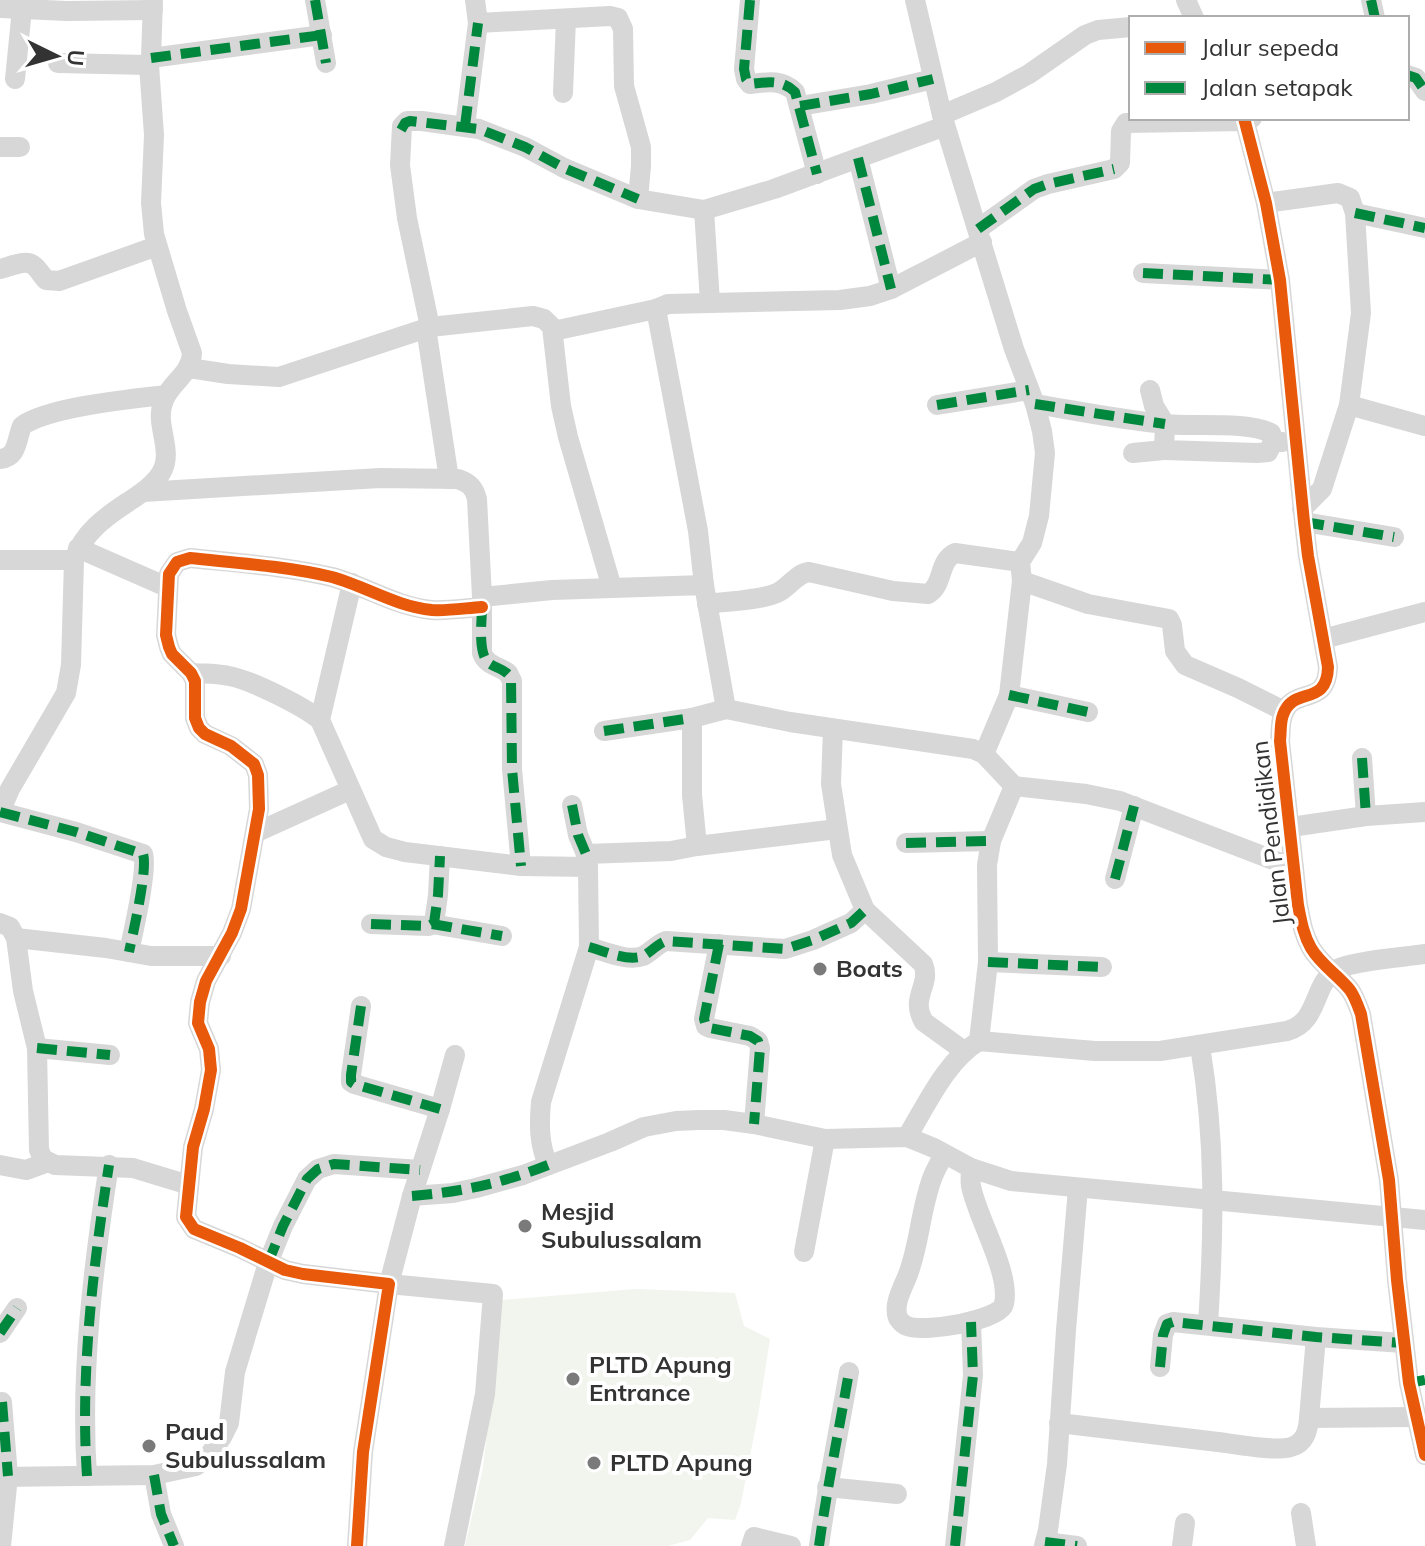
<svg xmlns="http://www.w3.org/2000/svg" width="1425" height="1546" font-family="Mulish,sans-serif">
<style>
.green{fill:#f1f5ed}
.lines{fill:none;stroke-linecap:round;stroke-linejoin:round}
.minor{stroke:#d7d7d7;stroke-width:20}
.quiet{stroke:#00873e;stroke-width:10;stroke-dasharray:20 10;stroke-linecap:butt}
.cycleway-casing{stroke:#fff;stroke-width:17}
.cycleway{stroke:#e8590c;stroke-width:12}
.poi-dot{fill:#7a7a7a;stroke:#fff;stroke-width:3}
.labels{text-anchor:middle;stroke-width:8;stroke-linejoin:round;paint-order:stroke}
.street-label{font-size:24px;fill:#333;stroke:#fff}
.poi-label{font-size:24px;font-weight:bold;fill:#333;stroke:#fff;text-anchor:start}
</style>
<rect width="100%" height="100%" fill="#fff"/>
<polygon class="green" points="636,1289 735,1293 744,1326 770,1339 759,1409 741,1503 735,1520 708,1518 690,1540 668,1546 465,1546 483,1468 502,1300"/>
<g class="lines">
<g class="minor">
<polyline points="315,0 326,63"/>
<polyline points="475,0 478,23 610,16 618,18 623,29 624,86 641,147 641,166 638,199 704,210 774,189 945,126"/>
<path d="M750,0l-6,69 2,10 4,5c17,-2 32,-5 45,8l22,82"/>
<polyline points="915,0 942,115"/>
<polyline points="1186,0 1194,18"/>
<polyline points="1371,0 1375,18"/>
<polyline points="0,8 67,11 153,10"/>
<polyline points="151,58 322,35"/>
<polyline points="58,63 149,65"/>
<polyline points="1407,75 1416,78 1425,91"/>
<polyline points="15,79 22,9"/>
<polyline points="563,93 566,19"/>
<polyline points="800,106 871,94 933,79"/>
<path d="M1244,118l22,85 14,77 24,242 4,34 20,111c-1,41 -35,18 -45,48 -3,8 -2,18 -3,26l18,164c3,15 5,29 13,43 10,17 27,27 39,42 5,7 8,16 11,24l28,166 8,100 12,103 16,72"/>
<polyline points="465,126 478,23"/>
<polyline points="0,147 20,147"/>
<polyline points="858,158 891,289"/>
<polyline points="1266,203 1338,193 1350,198 1355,213 1361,313 1349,405 1322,489 1302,509"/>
<polyline points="704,210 710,302"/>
<polyline points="1355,213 1425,228"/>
<polyline points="978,229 1034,189 1048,184 1114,169 1120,163 1121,131 1126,123 1245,121 1252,118"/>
<path d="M0,269c9,-2 25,-10 33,-4 5,3 9,11 13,15l13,1 98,-35"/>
<polyline points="1143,273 1280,280"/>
<polyline points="426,328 449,479"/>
<polyline points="553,331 656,309"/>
<polyline points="189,368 228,374 279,377 430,327"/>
<polyline points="1150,390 1154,406 1165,424 1164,450 1257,453 1268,452 1273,442 1283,442"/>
<path d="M1035,404c43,7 86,16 130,20 28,3 83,-3 106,9l2,9"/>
<polyline points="937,405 1029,390"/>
<polyline points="1349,405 1425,426"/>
<polyline points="1133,453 1164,450"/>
<path d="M0,459c18,-2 16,-18 22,-33 26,-19 109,-27 144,-31"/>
<path d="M143,492l237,-14 78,1c11,4 16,8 19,20l5,98v56c4,12 16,13 26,20l4,8v88l9,97"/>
<polyline points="1304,522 1394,537"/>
<polyline points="78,548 167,587"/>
<polyline points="0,560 74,560"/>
<polyline points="1022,581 1088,604 1169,619 1172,625 1175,651 1185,665 1238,688 1284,711"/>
<path d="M352,583l-32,137 53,119 13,8 19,5 116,14 67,1 1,80 -48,155c-2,23 -2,42 7,63"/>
<polyline points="704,585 698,531 656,309 668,304 840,300 870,296 891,289 982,242"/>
<polyline points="612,588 568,437 561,406 552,327 544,319 533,316 430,327 407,218 400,165 402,126 407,121 422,121 479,129 525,147 564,168 638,199"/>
<polyline points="482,597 552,590 704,585 726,709"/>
<path d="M707,604c21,-3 51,-3 70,-11 13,-6 18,-19 32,-21l84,19 35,3c16,-9 10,-33 27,-41l65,9"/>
<polyline points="1323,639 1425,612"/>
<path d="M191,673c12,1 25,0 38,3 22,4 74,30 91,44"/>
<polyline points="1009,695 1088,712"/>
<polyline points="692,718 692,795 697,846"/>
<path d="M833,729l-2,55 11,71 23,55 58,54c9,21 -14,33 1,58l40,29"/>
<polyline points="604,731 692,718 726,709 790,722 973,749 984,754 1014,786"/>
<polyline points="984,754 1009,695 1022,581 1020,562 1032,543 1039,516 1045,453 1042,431 1035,404 1014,349 942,115 996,92 1029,74 1085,35 1098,30 1131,27"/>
<polyline points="1362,758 1366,816"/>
<polyline points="1014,786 1086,794 1120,801 1294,868"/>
<polyline points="572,805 578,835 586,854"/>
<polyline points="1291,827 1366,816 1425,812"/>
<polyline points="255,833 350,790"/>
<polyline points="906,843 991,841"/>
<polyline points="588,867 586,854 671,851 697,846 837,829"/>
<polyline points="1115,879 1134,806"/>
<polyline points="0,923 10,927 16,938 23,991 37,1048 39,1150 43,1159 55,1165 133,1168 189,1185"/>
<polyline points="371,924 429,926 434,923 438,895 440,856"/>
<polyline points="432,924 502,936"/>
<polyline points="16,938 106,948 151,956 221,956"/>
<polyline points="719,944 704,1019 706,1026 710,1028 750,1036 758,1041 760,1048 754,1124"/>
<path d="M589,947c15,4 39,15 54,9 8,-4 14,-12 23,-15l119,8 28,-9 38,-17 14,-13"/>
<path d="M129,952c4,-19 19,-83 14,-98l-67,-22 -76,-20 10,-23 56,-96 5,-28 3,-105c9,-27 31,-43 54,-58 12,-8 26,-17 33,-29 14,-23 -8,-49 3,-73 7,-18 27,-26 28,-47l-15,-42 -23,-77 -3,-31 3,-68 -5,-70 2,-7 2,-58"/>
<polyline points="988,962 1102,967"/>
<polyline points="361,1006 351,1075 351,1082 354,1084 440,1109"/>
<polyline points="979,1041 988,962 987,865 991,841 1014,786"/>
<path d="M1200,1046c16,95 14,183 8,279"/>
<polyline points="37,1048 110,1055"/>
<path d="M907,1137c20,-33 39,-76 72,-96l116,10h65l127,-20c33,-9 25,-47 50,-62 15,-8 68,-12 88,-15"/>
<path d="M944,1154c-4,8 -8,15 -11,22 -13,33 -13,69 -26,101 -5,12 -14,28 -9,41 2,3 6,7 9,8 15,7 93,-5 97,-22 7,-31 -27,-86 -33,-118 -1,-6 0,-12 0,-18"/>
<polyline points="0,1165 26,1170 48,1162"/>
<polyline points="412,1196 453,1193 476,1188 523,1175 610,1142 644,1127 676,1121 699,1120 724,1120 754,1124 825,1139 907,1137 934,1148 971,1168 1011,1181 1425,1220"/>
<polyline points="804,1252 825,1139"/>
<polyline points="0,1333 17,1308"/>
<polyline points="1316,1337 1309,1418 1416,1417"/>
<polyline points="1160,1367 1163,1335 1167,1324 1173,1322 1316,1337 1403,1343"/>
<path d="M1059,1423c53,6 106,13 159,19 18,2 56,10 73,5 14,-4 17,-16 18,-29"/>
<polyline points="154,1475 161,1514 174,1546"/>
<path d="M87,1476c-7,-102 6,-209 22,-311"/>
<polyline points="0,1477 154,1475 196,1466 210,1454 222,1437 229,1423 235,1372 268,1263 283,1226 307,1179 318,1169 334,1164 420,1170"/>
<polyline points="827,1487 897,1494"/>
<polyline points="1301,1513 1306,1546"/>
<polyline points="1045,1542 1077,1546"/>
<polyline points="1,1546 8,1476 2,1402"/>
<path d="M357,1546l6,-94 26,-168 -86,-10 -18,-4 -45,-22 -46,-19 -8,-12 7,-70 11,-38 7,-39 -2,-21 -11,-26 2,-21 6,-21 26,-48 9,-24 18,-100 -1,-34 -4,-11 -23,-18 -26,-12 -6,-6 -4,-10v-37l-4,-8 -19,-19 -3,-7 -3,-12 3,-61 8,-12 13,-4c47,5 95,8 142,19 33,9 65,30 100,33 16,1 34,-2 50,-3"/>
<polyline points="454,1546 485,1394 493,1294 389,1284 412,1196 440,1109 455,1055"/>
<polyline points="751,1546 754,1537 791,1546"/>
<path d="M819,1546c8,-58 20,-116 30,-174"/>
<polyline points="955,1546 973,1375 971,1322"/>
<polyline points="1044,1546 1048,1530 1057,1464 1066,1330 1078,1188"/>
<polyline points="1182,1546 1185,1523"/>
</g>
<g class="quiet">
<polyline points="315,0 326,63"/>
<path d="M750,0l-6,69 2,10 4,5c17,-2 32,-5 45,8l22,82"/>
<polyline points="1371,0 1375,18"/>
<polyline points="151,58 322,35"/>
<polyline points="1407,75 1416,78 1425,91"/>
<polyline points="800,106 871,94 933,79"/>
<polyline points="465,126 478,23"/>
<polyline points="401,130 405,123 410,121 479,129 525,147 564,168 638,199"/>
<polyline points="858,158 891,289"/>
<polyline points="1355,213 1425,228"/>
<polyline points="978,229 1034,189 1048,184 1114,169"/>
<polyline points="1143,273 1280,280"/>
<polyline points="1035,404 1165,424"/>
<polyline points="937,405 1029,390"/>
<polyline points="1304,522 1394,537"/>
<path d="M482,607c0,14 -5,49 8,57 8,5 15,5 21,14l1,91 9,97"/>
<polyline points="1009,695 1088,712"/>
<polyline points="604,731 692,718"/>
<polyline points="1362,758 1366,816"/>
<polyline points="572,805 578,835 586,854"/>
<path d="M0,812l76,20 67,22c5,15 -10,79 -14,98"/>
<polyline points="906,843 991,841"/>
<polyline points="1115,879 1134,806"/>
<polyline points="371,924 429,926 434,923 438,895 440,856"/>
<polyline points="432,924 502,936"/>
<polyline points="719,944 704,1019 706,1026 710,1028 750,1036 758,1041 760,1048 754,1124"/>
<path d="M589,947c15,4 39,15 54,9 8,-4 14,-12 23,-15l119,8 28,-9 38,-17 14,-13"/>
<polyline points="988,962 1102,967"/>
<polyline points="361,1006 351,1075 351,1082 354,1084 440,1109"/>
<polyline points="37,1048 110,1055"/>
<path d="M412,1196c49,-4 91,-13 136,-31"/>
<polyline points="268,1263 283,1226 307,1179 318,1169 334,1164 420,1170"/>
<polyline points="0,1333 17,1308"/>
<polyline points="1160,1367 1163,1335 1167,1324 1173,1322 1316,1337 1403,1343"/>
<polyline points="1409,1383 1425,1380"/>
<polyline points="2,1402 8,1476"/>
<polyline points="154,1475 161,1514 174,1546"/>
<path d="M87,1476c-7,-102 6,-209 22,-311"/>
<polyline points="1045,1542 1077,1546"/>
<path d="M819,1546c8,-58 20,-116 30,-174"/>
<polyline points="955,1546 973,1375 971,1322"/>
</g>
<g class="cycleway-casing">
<g id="cycleway">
<path d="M1244,118l22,85 14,77 24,242 4,34 20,111c-1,41 -35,18 -45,48 -3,8 -2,18 -3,26l18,164c3,15 5,29 13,43 10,17 27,27 39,42 5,7 8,16 11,24l28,166 8,100 12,103 16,72"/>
<path d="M357,1546l6,-94 26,-168 -86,-10 -18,-4 -45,-22 -46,-19 -8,-12 7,-70 11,-38 7,-39 -2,-21 -11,-26 2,-21 6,-21 26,-48 9,-24 18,-100 -1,-34 -4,-11 -23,-18 -26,-12 -6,-6 -4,-10v-37l-4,-8 -19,-19 -3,-7 -3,-12 3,-61 8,-12 13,-4c47,5 95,8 142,19 33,9 65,30 100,33 16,1 34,-2 50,-3"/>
</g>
</g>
<use href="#cycleway" class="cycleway"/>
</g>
<g class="poi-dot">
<circle cx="820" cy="969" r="8"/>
<circle cx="525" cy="1226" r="8"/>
<circle cx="573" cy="1379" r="8"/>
<circle cx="149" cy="1446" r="8"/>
<circle cx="594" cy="1463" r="8"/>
</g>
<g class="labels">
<g class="street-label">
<text transform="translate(1271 833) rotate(-97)" y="8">Jalan Pendidikan</text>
</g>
<g class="poi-label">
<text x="836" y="977">Boats</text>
<text x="541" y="1220">Mesjid<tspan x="541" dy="28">Subulussalam</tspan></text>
<text x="589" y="1373">PLTD Apung<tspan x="589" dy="28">Entrance</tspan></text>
<text x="165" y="1440">Paud<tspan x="165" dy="28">Subulussalam</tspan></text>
<text x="610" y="1471">PLTD Apung</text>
</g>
</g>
<rect x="1129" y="16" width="280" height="104" fill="#ffffff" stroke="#adadad" stroke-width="2"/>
<rect x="1145" y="42" width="40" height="12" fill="#e8590c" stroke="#adadad" stroke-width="2"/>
<text x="1201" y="56" font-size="24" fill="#333333">Jalur sepeda</text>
<rect x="1145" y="82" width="40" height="12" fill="#00873e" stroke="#adadad" stroke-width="2"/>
<text x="1201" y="96" font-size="24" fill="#333333">Jalan setapak</text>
<g transform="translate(56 56) rotate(95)" stroke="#ffffff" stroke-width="6" paint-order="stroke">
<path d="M0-6L14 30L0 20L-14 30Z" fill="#333333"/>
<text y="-12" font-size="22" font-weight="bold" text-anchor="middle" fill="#333333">U</text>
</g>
</svg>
